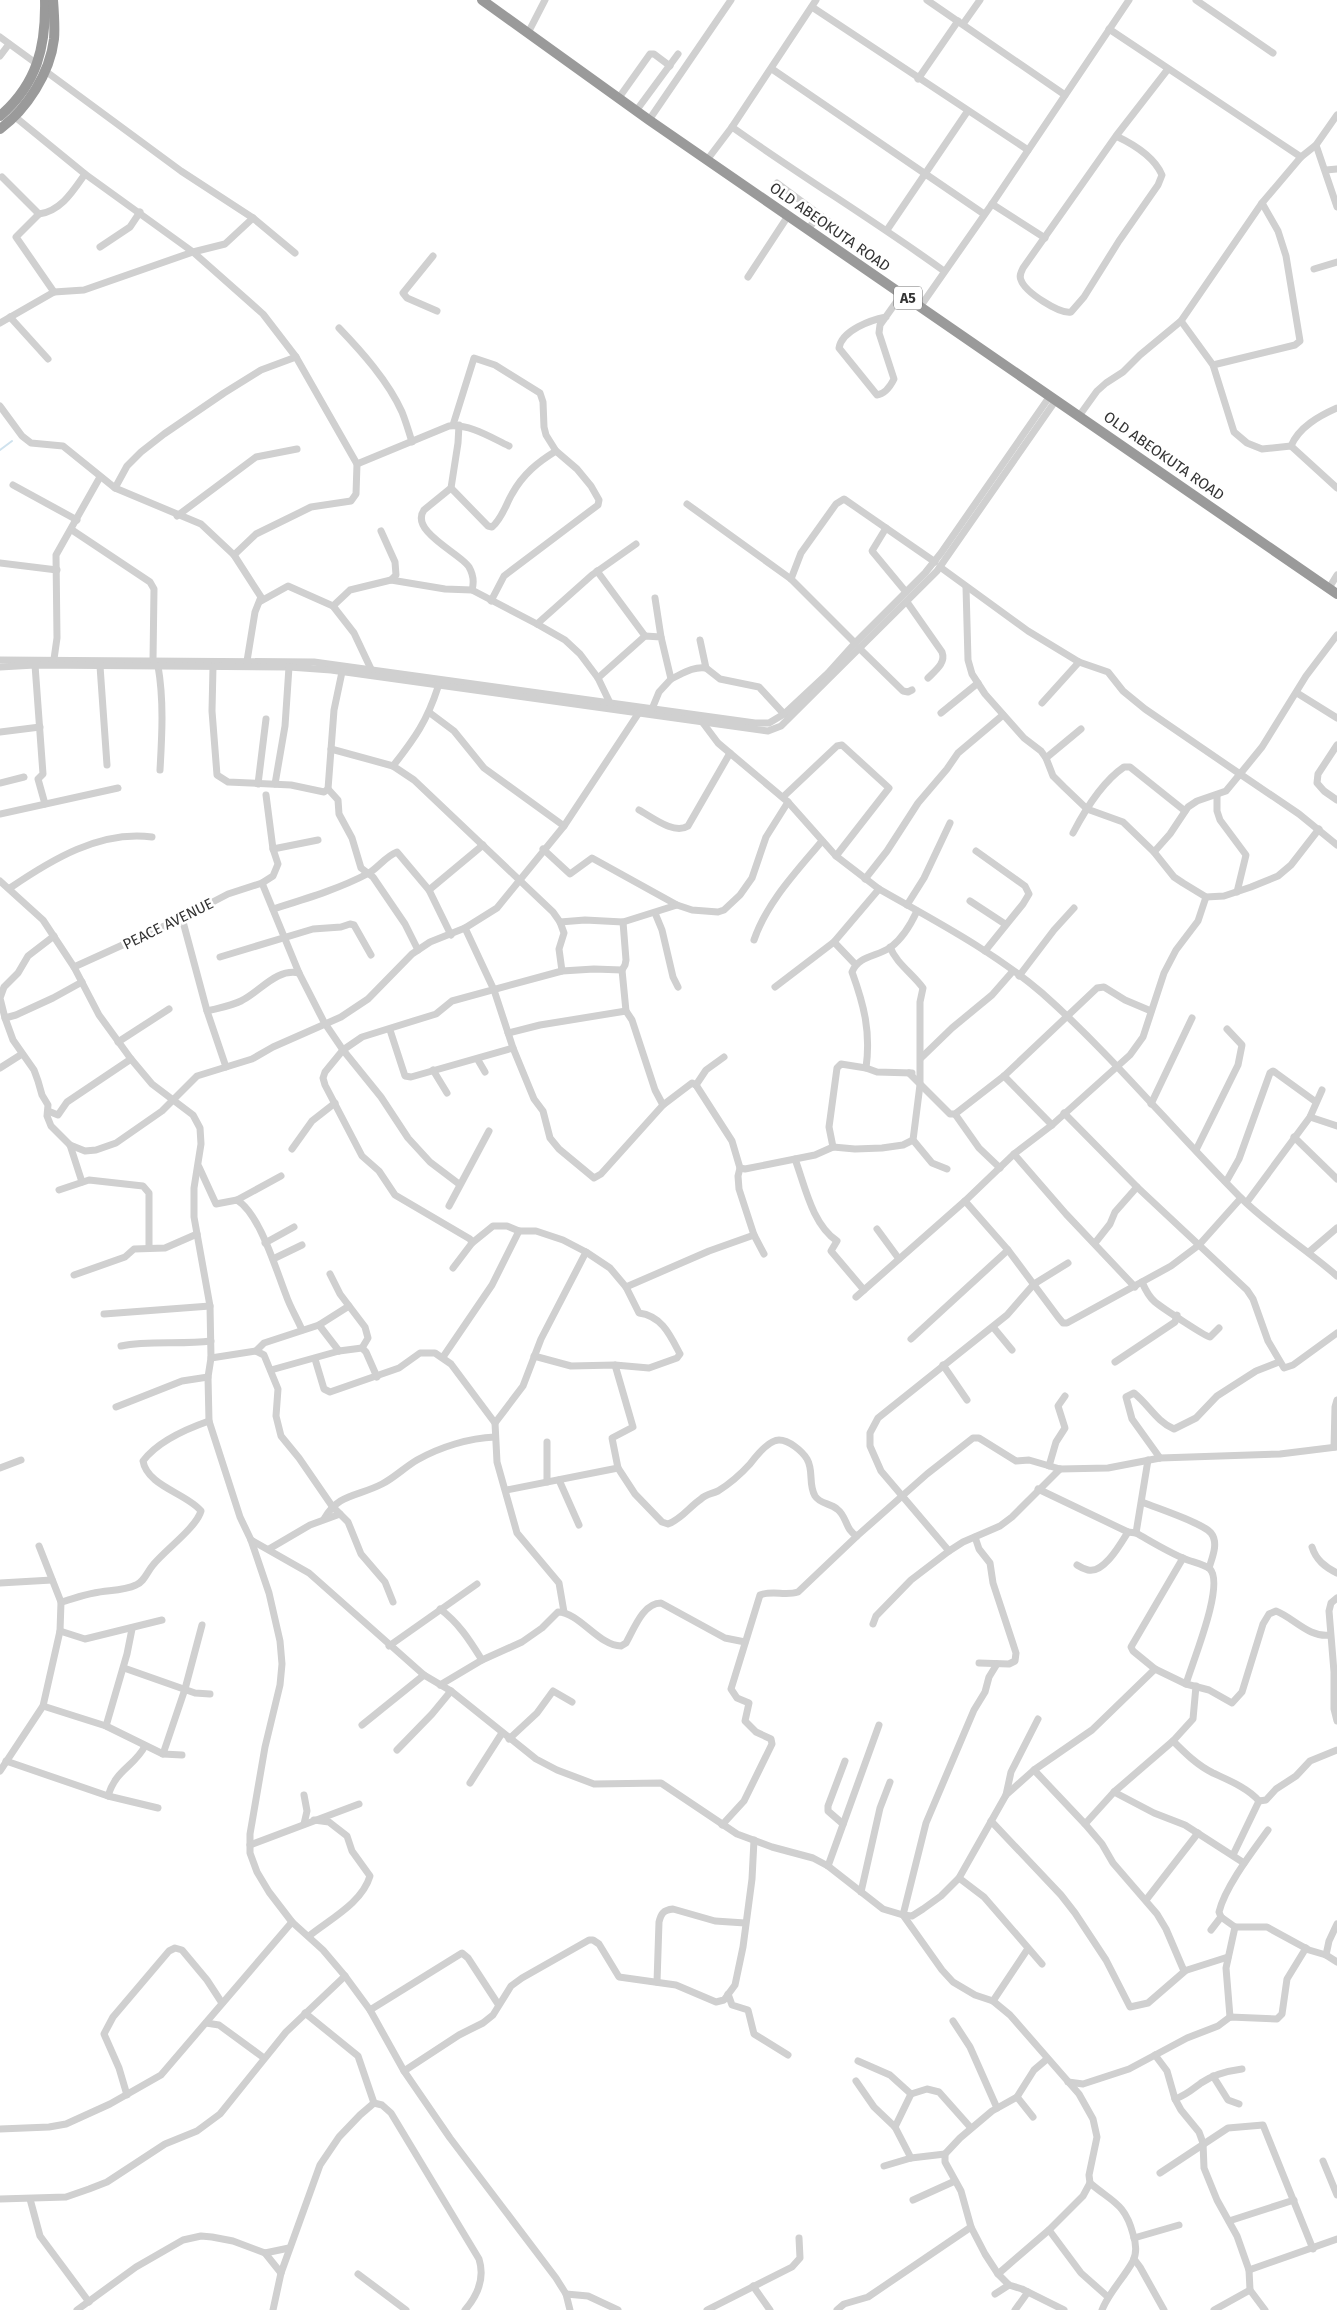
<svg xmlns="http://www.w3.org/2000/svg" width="1337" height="2310" font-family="'Fira Sans',sans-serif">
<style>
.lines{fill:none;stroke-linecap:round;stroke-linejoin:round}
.stream{stroke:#cfe2ee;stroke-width:2}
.minor{stroke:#d0d0d0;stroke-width:7}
.highway{stroke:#9a9a9a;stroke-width:10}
.labels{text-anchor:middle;stroke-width:5;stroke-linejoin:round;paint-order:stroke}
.shield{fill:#fff;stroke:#707070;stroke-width:1}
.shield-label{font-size:14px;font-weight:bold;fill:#333}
.street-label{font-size:15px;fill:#333;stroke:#fff}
</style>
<rect width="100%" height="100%" fill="#fff"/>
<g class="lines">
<polyline class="stream" points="0,450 12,441"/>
<g class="minor">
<path d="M816,0l-84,127c70,50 143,94 212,144"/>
<polyline points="927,0 1065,95"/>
<polyline points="1196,0 1273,53"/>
<polyline points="812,7 1028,150"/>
<polyline points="963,24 980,0"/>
<polyline points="1109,29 1301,157"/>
<polyline points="528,33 545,0"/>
<polyline points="0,37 37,64"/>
<polyline points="0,56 9,44"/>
<polyline points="772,69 984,214"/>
<polyline points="44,70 181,171 253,218 295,253"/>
<polyline points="918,79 958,21"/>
<polyline points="618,99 650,54 654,54 670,66"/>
<polyline points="636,111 678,54"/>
<polyline points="14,116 85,174 193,252 263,314 296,357 357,464 356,494 351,501 311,507 256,534 234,555"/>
<polyline points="649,120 731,0"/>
<path d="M1116,136c17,8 38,20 46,39l-4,10 -39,56 -35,56 -13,15c-12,2 -46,-20 -50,-32 -2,-4 0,-8 2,-12l93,-132 52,-67"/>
<polyline points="1316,145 1337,207"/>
<polyline points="707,160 732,127"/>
<polyline points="1326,170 1337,169"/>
<path d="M2,177l37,37c22,-3 34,-23 46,-40"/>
<polyline points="777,183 840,230"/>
<polyline points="992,204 1045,238"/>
<polyline points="39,214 16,237 54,292"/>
<polyline points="808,230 818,215"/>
<polyline points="887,230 967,112"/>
<polyline points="100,247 130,227 140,212"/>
<polyline points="433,256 403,293 407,298 437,311"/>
<polyline points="1314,269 1337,262"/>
<polyline points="748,277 788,216"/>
<polyline points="920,307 992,204 1129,0"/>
<polyline points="10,317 48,359"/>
<path d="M886,317c-15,3 -44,13 -47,31l38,47c8,-1 14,-10 17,-16l-15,-46 1,-8 22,-31"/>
<polyline points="1181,321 1213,365 1234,432 1247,443 1262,449 1291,446 1337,488"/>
<polyline points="0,323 54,292 84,290 193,252 225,244 253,218"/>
<path d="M339,328c23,24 49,53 63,84 4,10 7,20 10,30"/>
<polyline points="1213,365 1295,345 1300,341 1286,256 1278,231 1262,203"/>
<polyline points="0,406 22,436 31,443 63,446 115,488 201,524 234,555 261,597 255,612 247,661"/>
<polyline points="1079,416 1097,391 1106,383 1123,372 1140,355 1181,321 1262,203 1301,157 1316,145 1337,115"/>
<polyline points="453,425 474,358 495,365 540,393 543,402 544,427 546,435 556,451 577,469 591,486 599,500 598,505 590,511 504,576 491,601"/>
<path d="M459,425l-1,18 -7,45 -27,22c-15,21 37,44 45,57 4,7 5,16 3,23"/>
<path d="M1291,446c8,-19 28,-30 46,-38"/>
<path d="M357,464l92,-38c21,-2 41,11 60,20"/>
<polyline points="13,485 77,520"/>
<polyline points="115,488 127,466 141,452 164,434 224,393 261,370 296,357"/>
<path d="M451,488l37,38 4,1c10,-8 14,-23 20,-33 11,-20 26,-32 44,-43"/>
<polyline points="687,504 791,579 855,643"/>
<polyline points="177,516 256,457 297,449"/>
<polyline points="886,528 872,551 906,592"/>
<polyline points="72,530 150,582 154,589 153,660"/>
<polyline points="0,563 57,570"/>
<polyline points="940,567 1028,631 1079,662 1108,672 1123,691 1145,709 1240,774 1262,747 1306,676 1337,635"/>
<polyline points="597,571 645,636"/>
<polyline points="791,579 801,553 836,504 844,499 935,562"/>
<polyline points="391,580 445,589 472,590 537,624 565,640 580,654 598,678 610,703"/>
<polyline points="966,587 968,660 972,674 985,694 1024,738 1041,751 1046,758 1053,776 1064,787 1087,809 1123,822 1154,852 1174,877 1183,883 1206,897 1224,896 1251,887 1278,876 1291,865 1319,829"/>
<polyline points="1329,588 1337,575"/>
<polyline points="655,598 661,637"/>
<polyline points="261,601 288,586 333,606 354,633 371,669"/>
<path d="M907,602l35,50c4,11 -6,18 -14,26"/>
<polyline points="333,606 350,590 391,580 396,575 395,562 381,531"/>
<polyline points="537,624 592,575 636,544"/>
<polyline points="700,640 706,668 720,679 759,687 784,714"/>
<polyline points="859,648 903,691 908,692 912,690"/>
<polyline points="54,659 57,638 56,555 100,477"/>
<polyline points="0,660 314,662 755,723 769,723 784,714 828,673 855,643 925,573 941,553 1050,396"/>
<polyline points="35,665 43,774 38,779 45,804"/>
<polyline points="100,666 107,765"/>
<path d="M158,666c6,34 4,69 2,104"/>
<polyline points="0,667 35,665 289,667 331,670 768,731 781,726 937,571 1056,400"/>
<polyline points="213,667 212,711 217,775 228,782 291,785 324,792 328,789 334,710 342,672"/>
<polyline points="598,678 645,636 661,637 671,679 659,692 652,709"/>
<path d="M671,679c11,-5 22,-13 35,-11"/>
<path d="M438,687c-11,34 -23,51 -45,79l21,14 139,132 7,10 4,11 -5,16 3,22"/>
<polyline points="1297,693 1337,718"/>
<polyline points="1042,703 1079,662"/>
<polyline points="430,713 454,731 484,768 564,826"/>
<polyline points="941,713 978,683"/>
<polyline points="0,732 40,727"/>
<polyline points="1337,745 1318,774 1317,783 1324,791 1337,800"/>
<polyline points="331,749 393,766"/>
<polyline points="1046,758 1081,729"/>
<polyline points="0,783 24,777"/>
<polyline points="258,784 266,719"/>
<polyline points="275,784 285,726 289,667"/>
<polyline points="328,789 338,800 339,814 352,838 361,868 373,877 405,924 418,950"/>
<polyline points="1217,795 1217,811 1220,820 1246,855 1237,892"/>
<polyline points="783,797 837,746 842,745 889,788 836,856"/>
<path d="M788,802l48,54 43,33c56,32 114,62 163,104 71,63 131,137 198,204 29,29 66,52 97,79"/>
<path d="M639,810c13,7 35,25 49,16l42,-73"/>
<polyline points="0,814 118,788"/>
<path d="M1073,833c12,-23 29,-51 51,-66h6l55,44"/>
<polyline points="273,849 318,840"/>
<polyline points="543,849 570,874 592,858 677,905 692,910 718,912 724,910 740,895 752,878 766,837 788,802 718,743 703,723"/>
<polyline points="976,851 1025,886 1029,894 1023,904 985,951"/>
<polyline points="1154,852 1170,834 1188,807 1197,801 1226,791 1240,774 1299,814 1337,845"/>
<polyline points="865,879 887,851 918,803 947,769 958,753 1003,715"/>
<polyline points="0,881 43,920 74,967 99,1015 131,1059 152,1084 193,1115 200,1128 201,1144 194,1188 194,1217 210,1306 211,1358 208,1377 209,1421 240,1517 251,1540 269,1593 280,1641 282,1664 280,1685 265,1747 250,1834 250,1853 257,1872 269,1892 292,1922 323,1950 345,1976 370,2010 404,2071 450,2138 556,2278 566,2294 570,2310"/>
<polyline points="262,883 299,973 324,1022 343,1050 381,1097 408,1138 430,1162 459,1184"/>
<path d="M10,888c41,-28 90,-58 142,-51"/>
<polyline points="429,890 483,845"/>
<polyline points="970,901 1005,924"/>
<polyline points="907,905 924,878 950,823"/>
<path d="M273,909c32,-10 66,-20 96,-36 10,-6 17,-17 28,-21l32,38 22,45"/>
<polyline points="655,913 662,930 673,977 678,987"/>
<polyline points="182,918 207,1011 226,1067"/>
<polyline points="560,922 585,920 623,922 677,905"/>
<polyline points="465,928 494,990 513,1048 534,1099 543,1111 550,1138 559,1149 594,1178 601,1174 663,1105 692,1083 696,1085"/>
<polyline points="54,936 28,956 18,973 4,987 0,998 5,1018 13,1040 34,1070 38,1081 42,1095 48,1105 47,1116 51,1126 70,1145 82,1182"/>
<path d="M754,940c13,-38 43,-69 68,-99"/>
<polyline points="834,942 855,964"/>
<path d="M890,947c6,16 23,27 33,41l-3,14v83l-7,55 19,23 15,6"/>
<polyline points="220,957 313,929 341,927 350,924 354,925 371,955"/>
<polyline points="74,967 182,918 228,894 262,883 273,876 278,864 273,849 266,795"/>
<polyline points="622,970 626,1011 632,1020 655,1090 663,1105"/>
<polyline points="1019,976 1054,930 1074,908"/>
<polyline points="775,987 834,942 879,889"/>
<path d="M207,1011c12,-3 24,-5 34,-10 19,-9 35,-33 58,-28"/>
<polyline points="5,1018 16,1015 53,998 82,982"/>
<polyline points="390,1030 405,1076 411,1077 513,1048"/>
<polyline points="508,1033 540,1025 626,1011"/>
<polyline points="118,1042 169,1009"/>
<polyline points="921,1058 952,1028 992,995 1013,971"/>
<polyline points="478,1060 485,1072"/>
<polyline points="0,1068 22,1054"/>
<path d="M866,1068c5,-36 -2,-63 -14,-96 7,-17 25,-15 39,-25 12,-9 20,-23 26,-36"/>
<polyline points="433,1070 447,1093"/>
<polyline points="909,1073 950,1114 955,1114 1004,1076 1097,988 1104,987 1125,1000 1151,1011"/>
<polyline points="1004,1076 1052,1125"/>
<polyline points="696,1085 732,1141 740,1168 738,1176 739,1189 754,1235 764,1254"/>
<polyline points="696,1085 706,1070 724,1057"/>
<polyline points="1151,1104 1192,1018"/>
<polyline points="48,1111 58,1115 67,1102 131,1059"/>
<polyline points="1064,1113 1137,1187 1247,1290 1253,1299 1268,1341 1284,1368 1293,1365 1337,1333"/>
<polyline points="955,1114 979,1148 1000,1168"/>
<polyline points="1310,1117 1337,1126"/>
<polyline points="1294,1137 1337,1179"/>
<polyline points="70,1145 85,1151 96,1150 116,1143 162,1111 197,1076 252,1059 273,1047 341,1017 368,999 412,954 430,942 465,928 497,908 564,826 638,714"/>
<polyline points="833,1147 829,1127 837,1068 841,1064 866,1068 877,1072 912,1073"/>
<polyline points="292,1149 312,1121 335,1103"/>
<polyline points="1196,1150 1238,1065 1242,1045 1227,1029"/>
<polyline points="1014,1154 1066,1214 1135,1287"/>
<path d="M795,1159c10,27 17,65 42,82l-6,10 33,39"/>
<path d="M199,1167l17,37 21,-4c23,14 39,70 49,95 4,12 11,23 16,35"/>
<polyline points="740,1168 745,1169 815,1155 833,1147 855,1149 882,1148 903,1145 913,1140"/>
<polyline points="1226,1182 1239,1159 1270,1073 1273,1071 1276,1073 1316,1102"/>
<polyline points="59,1190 89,1180 143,1186 149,1193 149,1248"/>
<polyline points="237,1200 281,1176"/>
<polyline points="965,1201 1008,1250 1058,1317 1063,1323 1067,1323 1171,1266 1199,1245 1241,1198"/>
<polyline points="1247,1202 1310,1117 1322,1090"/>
<polyline points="449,1206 489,1131"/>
<polyline points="877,1229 899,1259"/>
<polyline points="265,1243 294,1227"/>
<path d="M472,1243l21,-17h14l12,5h17l27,9 23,12 24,16 16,19 13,26c23,3 31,22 41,41l-3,4 -28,10 -34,-3 -44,1 -37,-10"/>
<polyline points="1095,1243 1110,1224 1115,1212 1137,1187"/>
<polyline points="1309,1252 1337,1228"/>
<polyline points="273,1259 302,1245"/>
<polyline points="453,1268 472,1243 470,1239 395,1195 379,1171 362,1156 325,1085 323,1078 325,1072 343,1050 362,1037 436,1014 452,1001 562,971 594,969 622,970 625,965 626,960 623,922"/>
<polyline points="330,1274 340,1294 365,1327 368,1338 362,1348"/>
<polyline points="74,1275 125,1257 134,1249 165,1248 197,1234"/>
<path d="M1142,1282c3,7 7,15 13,20 6,5 51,35 55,35l9,-9"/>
<polyline points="626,1287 709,1251 754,1235"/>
<polyline points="856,1297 965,1201 1014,1154 1052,1125 1130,1055 1143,1037 1164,973 1176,950 1198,921 1206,897"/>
<polyline points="104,1314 210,1306"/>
<polyline points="319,1325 339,1351"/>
<polyline points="993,1327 1012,1350"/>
<polyline points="911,1339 1008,1250"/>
<path d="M121,1346c29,-6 60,-1 90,-5"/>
<polyline points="256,1351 264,1343 319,1325 349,1306"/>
<polyline points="443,1357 492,1285 519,1231"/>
<polyline points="211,1358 256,1351 264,1355 278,1389 276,1416 281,1436 299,1458 332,1506 348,1522 361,1554 385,1582 393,1602"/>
<polyline points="315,1359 324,1389 330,1392 399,1368 420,1353 435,1353 451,1364 495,1423"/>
<polyline points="1115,1362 1175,1322 1177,1315"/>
<polyline points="615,1365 633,1427 612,1438 618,1468"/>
<polyline points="943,1365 967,1400"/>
<polyline points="271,1370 339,1351 362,1348 366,1352 377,1377"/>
<polyline points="116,1407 182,1381 208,1377"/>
<polyline points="1334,1447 1335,1407 1337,1400"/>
<path d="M1160,1458l-28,-39 -6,-22 8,-4c15,12 22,28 40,36l22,-11 21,-22 39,-25 23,-9"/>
<polyline points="1049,1466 1056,1442 1065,1428 1058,1406 1065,1396"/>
<polyline points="0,1468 21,1460"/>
<polyline points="559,1480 579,1525"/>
<polyline points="547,1482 547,1442"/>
<path d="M1038,1489l90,43 8,1c16,9 32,19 49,26 7,3 19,5 25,10 15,16 -18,94 -24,115"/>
<path d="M507,1490l111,-22 17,26 27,28 6,2c14,-5 21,-17 33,-25 5,-5 11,-5 17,-8 13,-8 22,-16 32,-27 6,-8 19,-24 29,-24 10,0 23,11 28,19 7,12 1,25 8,37 5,8 15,7 22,13 10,7 8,21 20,27"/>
<path d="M1142,1502c14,6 61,21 69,31 8,10 1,25 -2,35"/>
<path d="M324,1519c15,-26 33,-22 58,-35 12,-6 23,-17 35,-24 23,-13 52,-22 78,-23"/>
<polyline points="1136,1533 1148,1460"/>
<polyline points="975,1537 979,1549 990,1563 993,1583 1016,1653 1015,1661 1009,1664 979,1663"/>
<path d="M251,1540l58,33 115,102 27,16 85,68 21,11 37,14 67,-1 76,51 35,13 41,11 15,8 55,43 20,6 9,1 11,-7 18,-13 18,-18 47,-83 28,-25 58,-40 63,-61 31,15 23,6 23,13 10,-11 21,-68 6,-10 7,-3c18,7 33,27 54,24"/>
<path d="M1312,1547c4,13 13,20 25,26"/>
<polyline points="269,1549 310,1525 340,1514"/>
<polyline points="949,1551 881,1471 870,1446 870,1433 878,1418 1007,1315 1034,1284 1068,1263"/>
<path d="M1077,1565c3,2 7,4 11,5 16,4 33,-27 40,-38"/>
<polyline points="0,1583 52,1580"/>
<polyline points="1337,1598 1331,1603 1329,1611 1334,1672 1334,1709 1337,1721"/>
<path d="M61,1602c11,-3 22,-7 33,-9 14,-3 29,-2 42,-8 8,-3 11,-13 17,-20 12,-15 43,-37 48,-54 -13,-17 -54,-25 -58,-50 15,-20 43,-32 66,-40"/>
<path d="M440,1609c19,14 30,32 42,51"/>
<polyline points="564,1612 559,1583 517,1533 497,1462 495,1423 523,1386 541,1339 586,1252"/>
<polyline points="873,1624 876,1616 911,1580 949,1551 963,1542 1000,1526 1012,1517 1060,1469"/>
<polyline points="60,1631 85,1639 162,1620"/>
<polyline points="389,1646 477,1584"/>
<path d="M997,1664l-8,13 -4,15 -11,18 -48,113 -23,92 39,55 11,12 22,13 18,6 17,14 69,79 14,25 4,18 -8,38 1,8c22,19 35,20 43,51 3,9 4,19 0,27 -9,17 -24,31 -31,49"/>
<polyline points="124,1668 195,1693 210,1694"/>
<polyline points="1155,1669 1133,1651 1131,1647 1183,1558"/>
<path d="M440,1685l42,-25 40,-18 20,-14 16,-16c21,0 41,34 63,34l5,-3c8,-14 17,-40 35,-40l64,35 20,4"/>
<polyline points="43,1706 106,1726 163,1754 182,1755"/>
<polyline points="362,1725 424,1675"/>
<polyline points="106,1726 127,1654 132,1629"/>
<polyline points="509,1739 537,1713 553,1691 572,1702"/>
<path d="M1173,1741c12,12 24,24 40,32 15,7 35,15 46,28"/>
<polyline points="397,1750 432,1714 451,1691"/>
<polyline points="163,1754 185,1689 202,1625"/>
<polyline points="6,1761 108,1796 158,1808"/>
<polyline points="1034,1770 1085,1824 1102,1844 1113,1863 1157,1914 1166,1929 1184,1971 1228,1957"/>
<polyline points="0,1771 43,1706 60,1631 61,1602 39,1546"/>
<polyline points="470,1783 502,1733"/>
<polyline points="1114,1792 1154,1813 1185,1825 1244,1863"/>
<polyline points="304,1795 307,1811 304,1824"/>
<polyline points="1006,1795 1011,1772 1038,1719"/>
<path d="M108,1796c8,-27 26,-29 37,-50"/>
<polyline points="1259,1801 1266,1800 1276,1789 1296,1776 1310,1761 1337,1750"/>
<polyline points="991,1821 1061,1895 1075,1913 1106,1960 1130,2007 1148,2003 1185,1971"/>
<polyline points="843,1824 828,1811 828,1806 845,1761"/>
<polyline points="1085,1824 1114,1792 1173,1741 1193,1719 1196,1686"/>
<path d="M722,1825l22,-24 28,-57 -1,-5 -15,-7 -11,-11 4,-18 -12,-5 -6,-9 29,-94c12,-5 25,1 38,-3l59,-56 70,-62 46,-36h6l37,23 13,-1 31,9 48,-1 52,-10 120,-4 57,-7"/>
<path d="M1268,1830c-16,22 -43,57 -49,82l2,5 14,10h32l42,23 17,5 11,7"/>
<polyline points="250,1845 359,1804"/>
<polyline points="1233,1855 1259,1801"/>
<polyline points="828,1866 879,1725"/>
<polyline points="959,1878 984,1897 1042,1964"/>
<polyline points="861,1892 880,1808 890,1782"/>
<polyline points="1146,1900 1198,1833"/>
<polyline points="1211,1930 1221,1917"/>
<path d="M309,1936c21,-17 53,-33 61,-60l-18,-25 -5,-15 -18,-14 -15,-2"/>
<polyline points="1326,1955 1329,1941 1337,1924"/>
<path d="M657,1982l2,-60c2,-8 4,-12 14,-13l42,12 30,2"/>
<polyline points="728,1994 732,2005 748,2010 754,2034 788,2055"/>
<polyline points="993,2001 1027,1950"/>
<polyline points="370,2010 462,1953 468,1958 498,2004"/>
<polyline points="305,2013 358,2056 374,2103"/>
<polyline points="1230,2017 1226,1968 1235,1927"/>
<polyline points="953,2021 970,2047 997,2108"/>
<polyline points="206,2023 219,2025 264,2058"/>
<polyline points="1155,2055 1167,2071 1175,2099 1181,2110 1199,2132 1203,2143 1204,2168 1217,2200 1237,2236 1249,2270 1250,2290 1265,2310"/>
<polyline points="1047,2059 1034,2070 1017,2097 992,2111 960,2138 945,2154 945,2162 961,2191 971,2227 985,2254 998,2274 1009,2285 1022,2289 1064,2310"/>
<polyline points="858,2061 890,2075 911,2094 927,2089 939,2092 971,2128"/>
<polyline points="404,2071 459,2035 483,2023 493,2015 511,1986 522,1978 589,1940 593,1940 599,1944 619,1977 676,1985 716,2002 724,2000 735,1985 743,1947 752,1879 754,1840"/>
<polyline points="1213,2076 1228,2100 1239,2104"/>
<polyline points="856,2081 874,2107 895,2127 911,2158"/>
<polyline points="1068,2082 1083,2084 1129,2069 1187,2038 1218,2026 1230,2017 1277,2019 1282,2014 1287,1979 1306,1948"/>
<polyline points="127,2095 119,2068 104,2034 113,2017 169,1951 175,1948 182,1950 207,1980 222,2003"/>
<polyline points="1017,2097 1033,2117"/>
<path d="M1175,2099c10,-3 18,-10 26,-16 13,-9 26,-12 41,-14"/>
<polyline points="895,2127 911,2094"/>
<polyline points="0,2129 49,2127 66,2124 110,2104 161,2075 292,1922"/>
<polyline points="1323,2161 1337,2195"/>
<polyline points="884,2166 911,2158 945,2154"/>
<polyline points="1160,2173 1228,2128 1263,2125 1313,2249"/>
<polyline points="0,2199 66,2197 89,2189 107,2182 165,2144 197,2131 220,2114 286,2032 345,1976"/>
<polyline points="30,2199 40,2236 89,2302"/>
<polyline points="913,2200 955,2181"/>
<polyline points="1229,2221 1294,2200"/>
<polyline points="1049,2230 1081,2273 1108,2297"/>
<polyline points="1134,2238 1179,2225"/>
<polyline points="265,2253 281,2273"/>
<polyline points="1134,2259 1140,2267 1164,2310"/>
<polyline points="1249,2270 1337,2239"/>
<polyline points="358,2274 406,2310"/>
<polyline points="998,2274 1049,2230 1083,2196 1090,2183"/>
<polyline points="753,2286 770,2310"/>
<polyline points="566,2294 588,2296 618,2310"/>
<polyline points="995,2294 1009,2285"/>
<polyline points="77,2310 136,2267 183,2240 201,2236 212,2237 233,2241 265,2253 289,2248"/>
<path d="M273,2310l8,-37 39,-108 19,-28 21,-22 14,-12 8,2 9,8 88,146c6,19 -1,36 -14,51"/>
<polyline points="707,2310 792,2267 800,2258 799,2238"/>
<polyline points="837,2310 844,2304 868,2297 971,2227"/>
<polyline points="1015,2310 1028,2292"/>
<polyline points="1214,2310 1250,2290"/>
</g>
<g class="highway">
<polyline points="482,0 649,120 1337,594"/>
<path d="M0,116c37,-32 46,-69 45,-116"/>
<path d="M0,129c27,-20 50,-56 54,-90 1,-12 0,-26 -1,-39"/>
</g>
</g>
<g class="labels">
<rect class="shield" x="894" y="286.5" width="28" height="23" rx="4"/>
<g class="shield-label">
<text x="908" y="303">A5</text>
</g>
<g class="street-label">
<text transform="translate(830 227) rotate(35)" y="5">OLD ABEOKUTA ROAD</text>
<text transform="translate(1164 456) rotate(35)" y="5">OLD ABEOKUTA ROAD</text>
<text transform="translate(168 924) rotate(-26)" y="5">PEACE AVENUE</text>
</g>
</g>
</svg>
